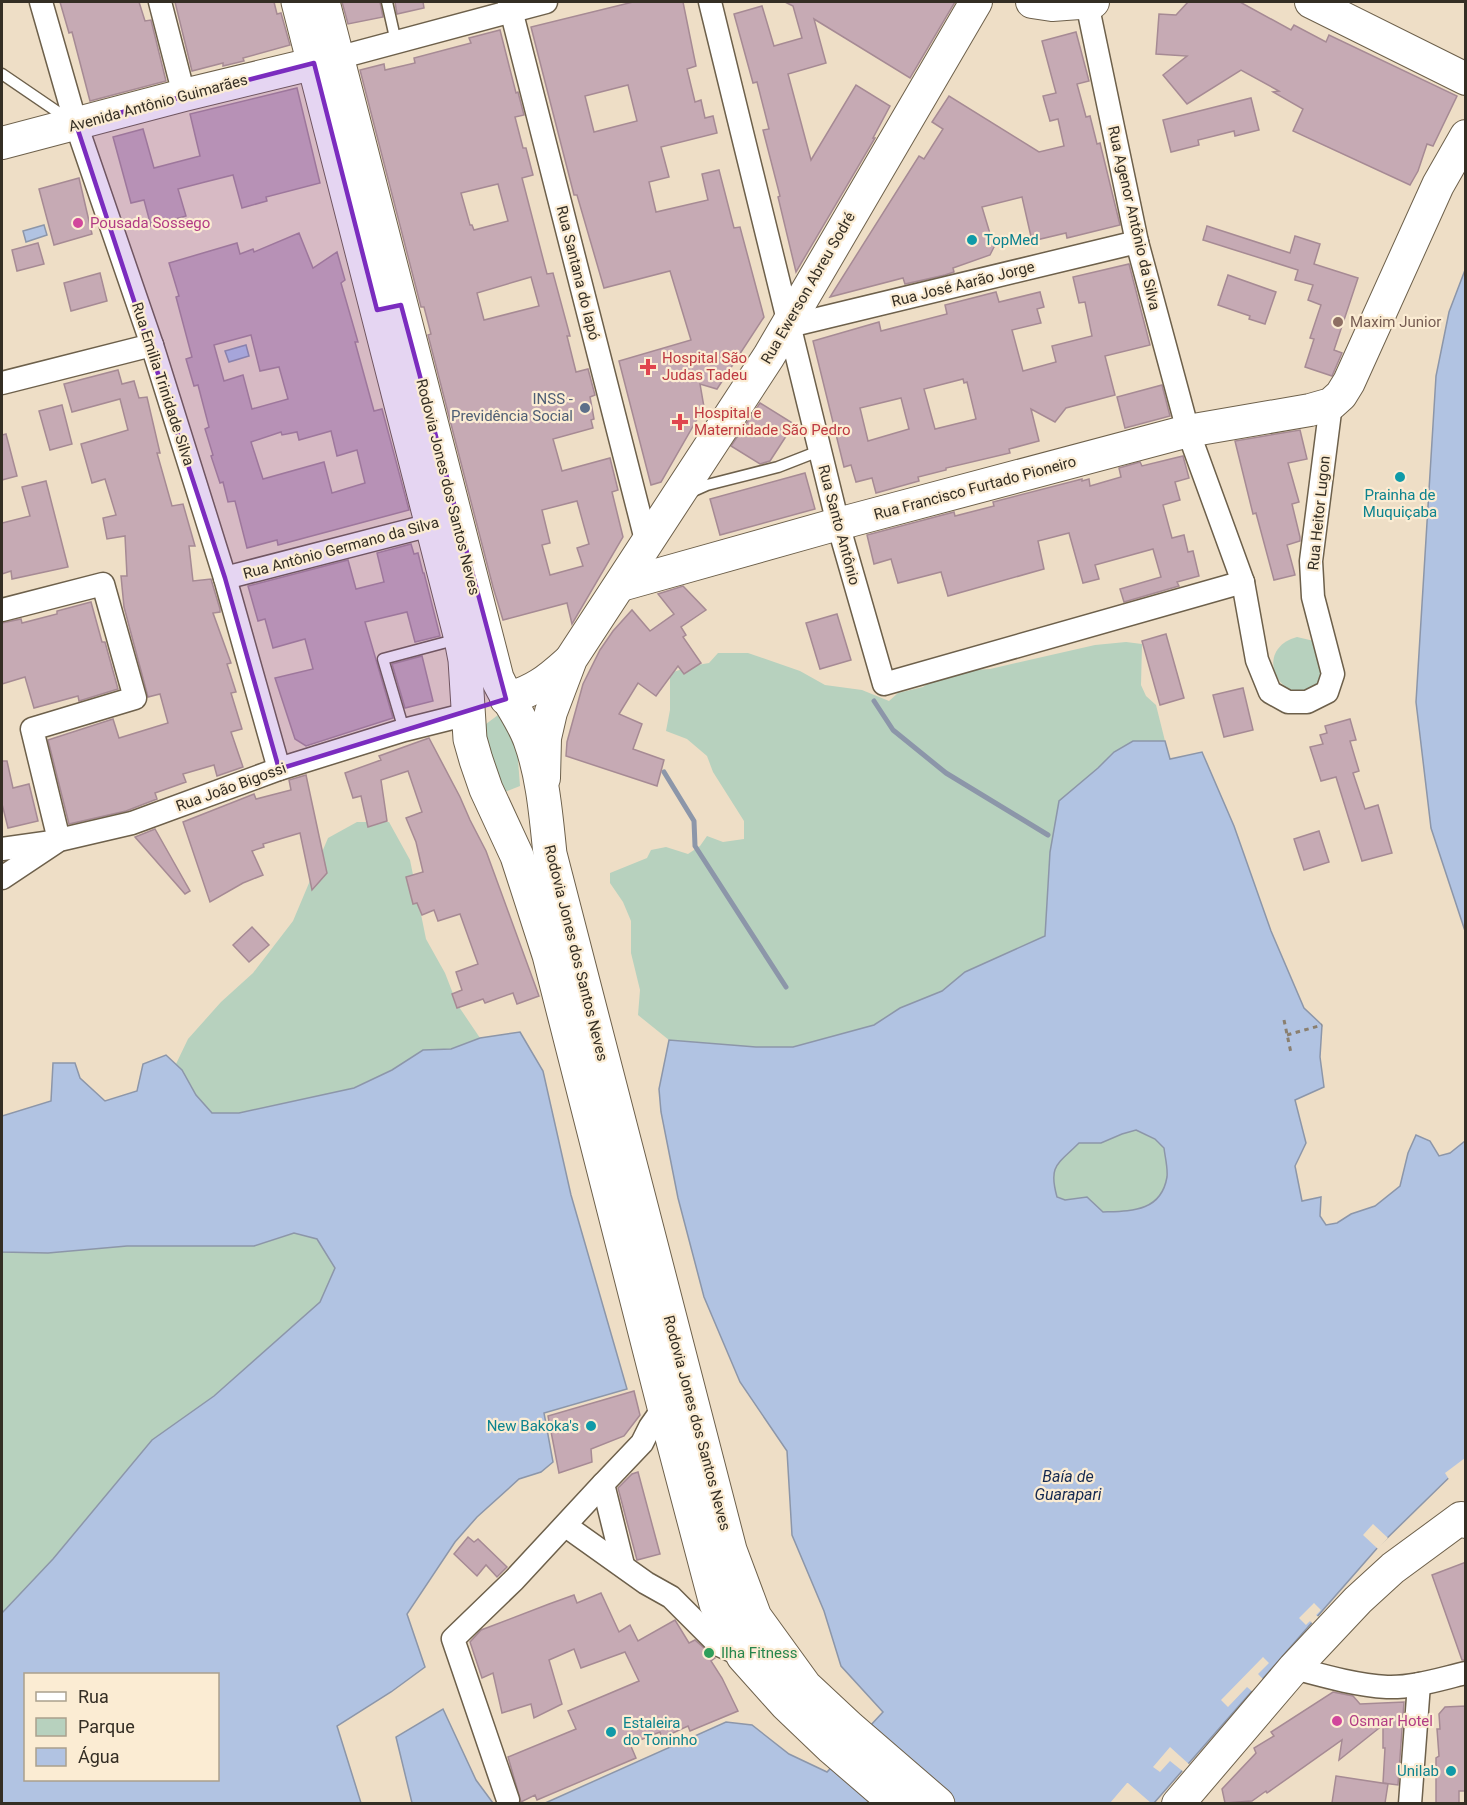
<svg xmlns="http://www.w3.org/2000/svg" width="1467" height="1805" font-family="Roboto,sans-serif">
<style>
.green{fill:#b7d1be}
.water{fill:#b1c3e2;stroke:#8c96a9;stroke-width:1.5;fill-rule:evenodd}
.pier{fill:#eedec6}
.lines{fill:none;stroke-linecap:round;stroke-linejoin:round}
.stream{stroke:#8c96a9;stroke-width:5}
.building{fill:#c6aab4;stroke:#a68a94;stroke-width:1.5;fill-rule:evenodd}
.lane-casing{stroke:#6d604b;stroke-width:13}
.street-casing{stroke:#6d604b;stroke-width:25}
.secondary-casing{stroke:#6d604b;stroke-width:34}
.primary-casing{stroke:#6d604b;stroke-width:35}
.path{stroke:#8a7f6f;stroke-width:3;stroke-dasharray:4.5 4.5;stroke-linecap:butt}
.lane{stroke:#fff;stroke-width:10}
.street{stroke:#fff;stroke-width:22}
.secondary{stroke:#fff;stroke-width:32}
.primary{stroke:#fff;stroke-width:33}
.marked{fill:#7b2cbf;fill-opacity:0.2;stroke:#7b2cbf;stroke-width:4.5;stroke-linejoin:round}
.hotel-dot{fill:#d1479c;stroke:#fbecd3;stroke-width:2}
.culture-dot{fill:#0f9aa8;stroke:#fbecd3;stroke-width:2}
.education-dot{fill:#8d6e63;stroke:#fbecd3;stroke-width:2}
.health-dot{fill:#e0444e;stroke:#fbecd3;stroke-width:2}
.service-dot{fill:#5c6f8a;stroke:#fbecd3;stroke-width:2}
.leisure-dot{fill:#2e9e5b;stroke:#fbecd3;stroke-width:2}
.labels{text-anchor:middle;stroke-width:4.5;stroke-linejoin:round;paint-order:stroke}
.street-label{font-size:15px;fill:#342e24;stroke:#fbecd3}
.hotel-label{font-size:15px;fill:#b23c85;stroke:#fbecd3;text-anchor:start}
.culture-label{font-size:15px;fill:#0d838f;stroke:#fbecd3;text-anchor:start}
.education-label{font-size:15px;fill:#785e54;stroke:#fbecd3;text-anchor:start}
.health-label{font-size:15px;fill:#be3a42;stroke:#fbecd3;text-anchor:start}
.service-label{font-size:15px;fill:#4e5e75;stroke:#fbecd3;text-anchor:end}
.leisure-label{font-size:15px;fill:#27864d;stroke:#fbecd3;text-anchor:start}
.water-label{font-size:16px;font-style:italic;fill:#142951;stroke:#fbecd3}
</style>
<rect width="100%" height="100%" fill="#eedec6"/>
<g class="green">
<path d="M1297,637l17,4 7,6 1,33c-36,37 -75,-29 -25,-43z"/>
<polygon points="1126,642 1142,644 1141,685 1146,696 1156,705 1165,741 1133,741 1114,752 1098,768 1050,852 1045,936 965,972 942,991 900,1008 875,1025 793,1047 756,1047 669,1040 638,1015 640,990 631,953 631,921 623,902 610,883 610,873 647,858 651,850 666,847 688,854 700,846 707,836 723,842 744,839 744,821 713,772 707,756 687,739 666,731 670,710 670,673 692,666 709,663 718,653 748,653 800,671 825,685 862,690 889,701 898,693 923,687 934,679 956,671 990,669 1095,645"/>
<polygon points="498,715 513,722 520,739 518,760 520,786 505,792 484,744 486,724"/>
<polygon points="357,822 389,822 410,860 426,939 445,973 457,1004 480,1038 451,1049 423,1050 392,1070 354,1088 239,1113 212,1113 196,1095 182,1070 176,1064 188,1039 221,1002 253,973 293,921 328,838"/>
<path d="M1136,1130l19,9 9,9c1,9 4,20 3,29 -6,35 -35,34 -64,35l-16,-15 -22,3 -8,-3c-9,-32 1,-33 22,-54h22l21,-9z"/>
<polygon points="294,1233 317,1239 335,1268 320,1302 214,1396 152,1440 53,1559 2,1613 2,1252 48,1253 127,1246 254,1246"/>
</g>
<g class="water">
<polygon points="44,225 47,235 26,242 23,231"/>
<polygon points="1465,270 1465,931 1431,828 1416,702 1436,376 1449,312"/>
<polygon points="246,345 249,356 229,362 225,351"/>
<path d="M1133,741h32l5,18 32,-7 32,74 37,105 33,77 18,17 -2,32 4,30 -29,13 11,43 -11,23 7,35 19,-4 -1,19 6,9 11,-2 14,-9 24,-8 25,-20 8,-33 8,-18 14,6 9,15 11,-3 15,-12v321l-86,84 -225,257h-18l-10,-8 -8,9h-575l183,-82 26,3 37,29 38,18 56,-60 -42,-46 -17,-55 -32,-76 -5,-84 -47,-69 -36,-85 -26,-99 -17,-86 -2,-23 10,-49 87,7h37l81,-22 26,-17 42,-17 23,-19 80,-36 5,-84 9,-51 39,-33 16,-16zM1136,1130l19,9 9,9c1,9 4,20 3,29 -6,35 -36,34 -64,35l-16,-15 -22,3 -8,-3c-9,-32 1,-33 22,-54h22l21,-9z"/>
<path d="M520,1032l23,39 28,124 56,194 -83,24 9,49 -12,10 -22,7 -42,38 -22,25 -48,72 18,53 -34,25 -54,34 24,77h-359v-190l51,-54 99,-119 62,-44 106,-94 15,-34 -18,-29 -23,-6 -40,13h-127l-79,7 -46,-1v-136l49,-15 2,-38h22l5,15 25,23 32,-10 6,-27 23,-9 16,15 14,25 16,18h27l115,-25 38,-18 31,-20 28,-1 29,-11zM218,1674v106h-192v-106z"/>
<polygon points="443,1709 476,1780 493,1803 412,1803 396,1737"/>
</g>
<g class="pier">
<polygon points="1465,1458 1466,1466 1450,1481 1445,1473"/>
<polygon points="1373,1524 1388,1538 1378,1549 1363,1535"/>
<polygon points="1314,1603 1321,1610 1316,1615 1320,1618 1314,1625 1310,1621 1306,1625 1299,1618"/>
<polygon points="1263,1657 1269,1663 1258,1674 1265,1681 1254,1693 1247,1687 1228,1707 1221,1700"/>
<polygon points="1170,1747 1191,1766 1185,1773 1170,1761 1160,1772 1153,1767"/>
<polygon points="1127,1783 1128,1783 1151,1803 1131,1804 1126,1799 1122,1804 1110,1803"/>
</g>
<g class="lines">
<g class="stream">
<polyline points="874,701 893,730 946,773 1048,835"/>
<polyline points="664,772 694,821 695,846 786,987"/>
</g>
</g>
<g class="building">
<polygon points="60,2 139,2 145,21 151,20 166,81 90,101 72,32 69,33"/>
<polygon points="175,2 274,2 277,14 281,13 290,45 243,58 244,61 223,66 223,63 192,71"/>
<polygon points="342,2 380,2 383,17 348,24"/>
<polygon points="395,2 423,2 424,8 397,14"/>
<path d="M633,2h50l13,64 -9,3 8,33 6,-2 4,18 8,-2 4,17 -56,14 8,30 -20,5 7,30 52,-12 -6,-26 17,-4 15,58 6,-1 24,90 -47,72 -17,-5 4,23 -43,75 -10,3 -32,-124 72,-21 -21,-69 -66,17 -27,-93h-3l-43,-168zM628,85l9,36 -43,11 -9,-36z"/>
<polygon points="785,2 955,2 910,78 814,19 826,63 788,74 811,160 856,85 890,106 873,138 875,138 796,272 778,197 780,196 763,130 769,129 757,82 753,83 734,14 762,6 774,46 802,38 793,6"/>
<polygon points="1188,2 1240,2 1291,30 1294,25 1326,42 1329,35 1457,96 1433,146 1427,144 1418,171 1410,185 1293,131 1303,109 1273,92 1279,91 1241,70 1187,104 1163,75 1187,56 1156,54 1159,14 1176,15"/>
<path d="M500,30l16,63 2,-1 6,23 -9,2 8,31h3l7,27 -11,3 25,96 6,-1 17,63h-3l9,36 12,-3 7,26 -5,2 4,22 -3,1 2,8 -40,11 9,32 48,-13 8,32 -6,2 11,45 -51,87 -5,-21 -64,17 -10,-33 -65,-252 3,-1 -7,-27h-3l-61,-237 24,-6 1,6 30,-7 -1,-5 57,-15 -2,-5zM498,184l10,37 -34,9 -2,-5h-2l-9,-32zM531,277l8,29 -55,14 -7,-27zM577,501l12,43 -12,4 6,18 -33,9 -8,-30 8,-2 -8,-33z"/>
<polygon points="1076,32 1089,81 1077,84 1086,117 1090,116 1097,144 1100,143 1120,225 1067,238 1066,233 1032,241 1022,197 982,207 994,247 990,255 953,268 954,272 945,275 905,284 903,278 830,297 919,156 924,159 943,129 932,122 949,96 1039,152 1064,146 1058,119 1050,121 1043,96 1056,93 1042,41"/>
<polygon points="297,88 320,183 266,197 267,201 242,208 233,175 205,182 178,189 186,216 151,226 144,200 131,203 113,137 143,129 154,168 200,156 190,114"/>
<polygon points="1251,98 1259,130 1235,136 1234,131 1198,140 1199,145 1171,152 1163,120"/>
<polygon points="79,178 92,234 54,245 39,189"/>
<polygon points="1207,226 1290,253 1295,236 1320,244 1314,264 1358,278 1334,350 1342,353 1332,376 1305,367 1314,339 1310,338 1321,305 1308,300 1313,285 1295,280 1298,270 1203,240"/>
<path d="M299,233l14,35 24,-16 8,28 -4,3 17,59h-3l19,69 8,-2 27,101 -131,35 -1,-5 -30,8 -12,-47 -7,1 -5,-20 -3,1 -9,-27 2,-1 -8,-26 4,-2 -11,-42 -4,1 -8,-27 6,-2 -16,-60 3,-1 -10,-33 68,-20 3,11 13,-5 1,3zM251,335l9,36 19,-4 9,32 -36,10 -9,-34 -19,6 -10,-36zM331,431l6,25 20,-6 8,33 -33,10 -8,-31 -61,17 -12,-37 30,-10 1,3 15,-3 2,8z"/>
<polygon points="38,243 44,264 17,271 12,250"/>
<path d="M1129,264l21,81 -45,11 10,39 -49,13 -11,14 -24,-13 8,32 -30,8 1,4 -64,15v2l-28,7 1,4 -43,12 -4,-15 -16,4 -5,-17 -7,2 -31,-126 66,-19 2,9 66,-17 -2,-9 51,-13 3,10 41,-10 4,15 -7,2 4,14 -29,7 11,41 33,-9 -4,-16 40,-10 -7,-34 -6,1 -6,-26zM963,379l1,4 3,-1 9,37 -41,10 -11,-40zM901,398l8,31 -41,12 -8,-33z"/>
<polygon points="100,273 107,301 71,311 64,283"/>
<polygon points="1228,275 1276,292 1265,324 1249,319 1250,316 1218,305"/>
<polygon points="118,370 122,384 134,381 139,398 147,397 160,453 157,453 172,506 183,504 195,546 189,546 193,581 211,579 220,609 220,612 213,613 231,663 227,664 236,692 231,693 242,729 231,732 243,767 217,776 214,765 183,774 186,782 155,793 157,799 126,811 69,824 48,740 113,719 119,738 168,723 160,694 148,697 124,607 121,576 127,576 125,536 107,539 103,518 116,515 105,479 92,483 81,444 128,430 120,399 72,412 64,384"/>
<polygon points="1162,385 1170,416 1125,428 1117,397"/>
<polygon points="760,403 794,424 770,461 760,464 731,446"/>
<polygon points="62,405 72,444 50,450 39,411"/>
<polygon points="1300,430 1307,459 1288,463 1299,502 1292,504 1300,537 1300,541 1287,545 1295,575 1274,580 1256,513 1253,514 1235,441"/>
<polygon points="6,434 17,476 2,480 2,435"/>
<polygon points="1183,456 1189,478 1175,482 1180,500 1163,505 1172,538 1184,535 1188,552 1193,551 1199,576 1177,582 1179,586 1124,602 1120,589 1161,577 1153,549 1095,565 1099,579 1083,583 1069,533 1038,541 1044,569 948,596 941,572 898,583 891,559 874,564 867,535 954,512 955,516 994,506 993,502 1082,479 1082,481 1089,479 1090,486 1121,477 1119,468 1140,462 1142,466"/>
<polygon points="805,473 815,509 720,535 710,499"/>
<polygon points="46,481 68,567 12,579 11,571 2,574 2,523 30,516 22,487"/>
<polygon points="411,544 414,554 418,553 423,573 424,573 440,636 415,642 407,612 365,622 393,718 306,746 295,739 275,678 313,669 305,639 273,648 265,619 258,621 248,586 348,560 356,589 384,582 377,553"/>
<polygon points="683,586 706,610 681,627 686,635 683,637 701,663 684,674 678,666 656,696 638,683 619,714 642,724 633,749 664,760 657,786 566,756 567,742 583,684 600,650 613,631 632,610 650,631 674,614 658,594"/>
<polygon points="91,602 102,642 105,642 118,689 79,701 78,696 34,708 25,677 2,684 2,623 21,619 22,623 57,614 57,611"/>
<polygon points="837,614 851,660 820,669 806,623"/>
<polygon points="1166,634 1184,698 1160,705 1142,641"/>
<polygon points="422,656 433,701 405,708 392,664"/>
<polygon points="1243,688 1253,730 1224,737 1213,695"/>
<polygon points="1350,719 1356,740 1350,741 1359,771 1353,773 1365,809 1378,805 1392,853 1362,861 1336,777 1321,781 1310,747 1323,744 1320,735 1327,733 1325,726"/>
<polygon points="429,738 460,797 470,820 486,851 539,996 517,1004 513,993 485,1003 483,999 457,1008 452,994 462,990 456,972 478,964 460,914 438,921 434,910 422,915 417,903 413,904 406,877 423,872 416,842 406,818 422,812 408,771 381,780 387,821 368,827 361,796 353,798 345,773 381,760 379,756"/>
<polygon points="2,761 7,761 13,788 29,784 38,821 8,828 2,804"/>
<polygon points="306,775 327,873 312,890 300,833 263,844 264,847 252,851 263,875 243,883 210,902 183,822 254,794 256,799 291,790 289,780"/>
<polygon points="155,829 190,891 185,894 135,837"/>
<polygon points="1319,831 1329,862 1304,870 1294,839"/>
<polygon points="252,927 269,945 249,962 233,945"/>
<polygon points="634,1391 640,1415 624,1436 591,1449 592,1462 559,1473 548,1416"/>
<polygon points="638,1472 660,1554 637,1560 618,1488 632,1474"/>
<polygon points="468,1537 474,1542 478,1539 507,1567 497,1577 486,1565 477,1576 454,1554"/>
<polygon points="1466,1562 1466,1660 1462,1660 1432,1575"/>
<polygon points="601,1593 619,1632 630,1625 638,1641 675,1620 689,1643 695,1640 715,1658 711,1661 722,1678 738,1711 690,1731 688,1726 662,1738 660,1732 630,1744 636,1758 537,1800 535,1795 521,1802 508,1757 576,1729 568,1711 639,1681 625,1652 581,1668 574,1649 549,1660 562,1704 534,1718 531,1704 502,1713 493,1673 482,1678 470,1642 481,1630 489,1627 549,1604 574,1595 577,1603"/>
<polygon points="1333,1692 1353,1696 1360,1704 1404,1702 1398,1785 1383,1783 1385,1748 1383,1748 1383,1725 1339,1760 1342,1740 1267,1793 1266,1791 1252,1801 1225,1803 1222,1789 1256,1753 1254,1748 1274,1736 1271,1732"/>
<polygon points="1466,1706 1466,1791 1459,1791 1459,1803 1436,1803 1436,1758 1439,1756 1437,1729 1440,1729 1439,1714 1445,1707"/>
<polygon points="1336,1776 1388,1784 1385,1803 1332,1803"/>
</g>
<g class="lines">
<g class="lane-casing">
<g id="lane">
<polyline points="387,2 396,42"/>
<polyline points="2,74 68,119"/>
<polyline points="689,493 707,485 778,467 819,451"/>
<polyline points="404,730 383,659 458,639"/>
</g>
</g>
<g class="street-casing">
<g id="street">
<polyline points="41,2 76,124 152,345 225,578 279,769"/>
<polyline points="160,2 184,95"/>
<polyline points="509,2 647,544"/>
<polyline points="710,2 838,524 884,684 1243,582"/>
<polyline points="1087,3 1137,242 1188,431 1243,582 1257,660 1270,692 1288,702 1307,702 1327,692 1333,674 1313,597 1311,561 1331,404"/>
<polyline points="337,58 546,2"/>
<polyline points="789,326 1137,242"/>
<polyline points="2,383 152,345"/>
<polyline points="225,578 446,521"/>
<polyline points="2,610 103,584 135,698 32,729 59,840"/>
<polyline points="2,849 52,842"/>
<polyline points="2,878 59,840 132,823 279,769 404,730 468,714"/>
<polyline points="566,1526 646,1583 671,1597 719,1645 743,1656"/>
<polyline points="623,1565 603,1484 642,1443 650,1427 664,1407"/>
<path d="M1294,1668c30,8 61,17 93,19 26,1 53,-8 79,-14"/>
<polyline points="508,1800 453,1639 514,1580 603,1484"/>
<polyline points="1410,1804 1419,1684"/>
</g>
</g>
<g class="secondary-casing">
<g id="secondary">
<polyline points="1032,2 1052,5 1093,2"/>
<polyline points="1311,2 1466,79"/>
<polyline points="2,143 184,95 337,58"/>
<polyline points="621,585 838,524 1188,431 1310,410 1331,404 1341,395 1349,382 1438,185 1466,136"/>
<path d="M506,699c28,-8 41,-18 62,-37"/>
<polyline points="544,778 545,738 551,712 571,659 769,356 976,2"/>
<polyline points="1178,1804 1294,1668 1358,1600 1393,1568 1461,1518 1466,1522"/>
</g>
</g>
<g class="primary-casing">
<g id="primary">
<polyline points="298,2 461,639 465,660 470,739 476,760 486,789 517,856 549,955 664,1407 716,1604 743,1656 786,1704 832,1748 897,1804"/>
<path d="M323,2l174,676c10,22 25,40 33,62 13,36 16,76 20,114l180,696 25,67 50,69 45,42 88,76"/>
</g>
</g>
<g class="path">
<polyline points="1284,1020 1291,1053"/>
<polyline points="1287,1035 1322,1025"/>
</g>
<use href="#lane" class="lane"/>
<use href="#street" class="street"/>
<use href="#secondary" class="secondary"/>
<use href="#primary" class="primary"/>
</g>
<path class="marked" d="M314,63l63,247 24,-5 105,394 -227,70 -54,-191 -149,-454z"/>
<g class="hotel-dot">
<circle cx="78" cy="223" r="6"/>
<circle cx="1337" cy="1721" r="6"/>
</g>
<g class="culture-dot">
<circle cx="972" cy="240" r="6"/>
<circle cx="1400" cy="477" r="6"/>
<circle cx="591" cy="1426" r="6"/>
<circle cx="611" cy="1732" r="6"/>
<circle cx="1451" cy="1771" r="6"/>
</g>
<circle class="education-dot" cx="1338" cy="322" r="6"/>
<g class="health-dot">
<path d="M645 358h6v6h6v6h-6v6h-6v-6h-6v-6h6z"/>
<path d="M677 413h6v6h6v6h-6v6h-6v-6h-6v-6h6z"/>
</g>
<circle class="service-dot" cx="585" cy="408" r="6"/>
<circle class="leisure-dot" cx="709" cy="1653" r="6"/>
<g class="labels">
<g class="street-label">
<text transform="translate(158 103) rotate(-15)" y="5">Avenida Antônio Guimarães</text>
<text transform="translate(1134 218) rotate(77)" y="5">Rua Agenor Antônio da Silva</text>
<text transform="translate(578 273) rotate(76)" y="5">Rua Santana do Iapó</text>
<text transform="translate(963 284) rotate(-14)" y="5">Rua José Aarão Jorge</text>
<text transform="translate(808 288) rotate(-60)" y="5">Rua Ewerson Abreu Sodré</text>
<text transform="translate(163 384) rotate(72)" y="5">Rua Emilia Trinidade Silva</text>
<text transform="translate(448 487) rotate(76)" y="5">Rodovia Jones dos Santos Neves</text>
<text transform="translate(975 488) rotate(-15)" y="5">Rua Francisco Furtado Pioneiro</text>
<text transform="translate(1319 513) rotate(-84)" y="5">Rua Heitor Lugon</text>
<text transform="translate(839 525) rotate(75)" y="5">Rua Santo Antônio</text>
<text transform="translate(341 548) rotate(-15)" y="5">Rua Antônio Germano da Silva</text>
<text transform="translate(231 787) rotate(-20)" y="5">Rua João Bigossi</text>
<text transform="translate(576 953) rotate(76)" y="5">Rodovia Jones dos Santos Neves</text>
<text transform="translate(697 1423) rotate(75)" y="5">Rodovia Jones dos Santos Neves</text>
</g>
<g class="hotel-label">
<text x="90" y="228">Pousada Sossego</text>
<text x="1349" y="1726">Osmar Hotel</text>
</g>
<g class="culture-label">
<text x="984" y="245">TopMed</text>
<text x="1400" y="500" text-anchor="middle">Prainha de<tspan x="1400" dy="17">Muquiçaba</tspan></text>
<text x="579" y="1431" text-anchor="end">New Bakoka's</text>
<text x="623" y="1728">Estaleira<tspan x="623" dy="17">do Toninho</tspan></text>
<text x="1439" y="1776" text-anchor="end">Unilab</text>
</g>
<g class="education-label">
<text x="1350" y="327">Maxim Junior</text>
</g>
<g class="health-label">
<text x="662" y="363">Hospital São<tspan x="662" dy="17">Judas Tadeu</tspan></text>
<text x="694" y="418">Hospital e<tspan x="694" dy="17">Maternidade São Pedro</tspan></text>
</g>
<g class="service-label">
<text x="573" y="404">INSS -<tspan x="573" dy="17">Previdência Social</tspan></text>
</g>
<g class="leisure-label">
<text x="721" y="1658">Ilha Fitness</text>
</g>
<g class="water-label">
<text x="1068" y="1482">Baía de<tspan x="1068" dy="18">Guarapari</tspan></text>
</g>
</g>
<rect width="1467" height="1805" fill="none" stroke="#342e24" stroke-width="6"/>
<rect x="24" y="1673" width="195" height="108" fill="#fbecd3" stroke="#aba08d" stroke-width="1.5"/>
<rect x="36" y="1692" width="30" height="9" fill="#ffffff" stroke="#aba08d" stroke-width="1.5"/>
<text x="78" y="1703" font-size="18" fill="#342e24">Rua</text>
<rect x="36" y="1718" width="30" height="18" fill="#b7d1be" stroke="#aba08d" stroke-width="1.5"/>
<text x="78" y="1733" font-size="18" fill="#342e24">Parque</text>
<rect x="36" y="1748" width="30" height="18" fill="#b1c3e2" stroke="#aba08d" stroke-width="1.5"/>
<text x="78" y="1763" font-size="18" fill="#342e24">Água</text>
</svg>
